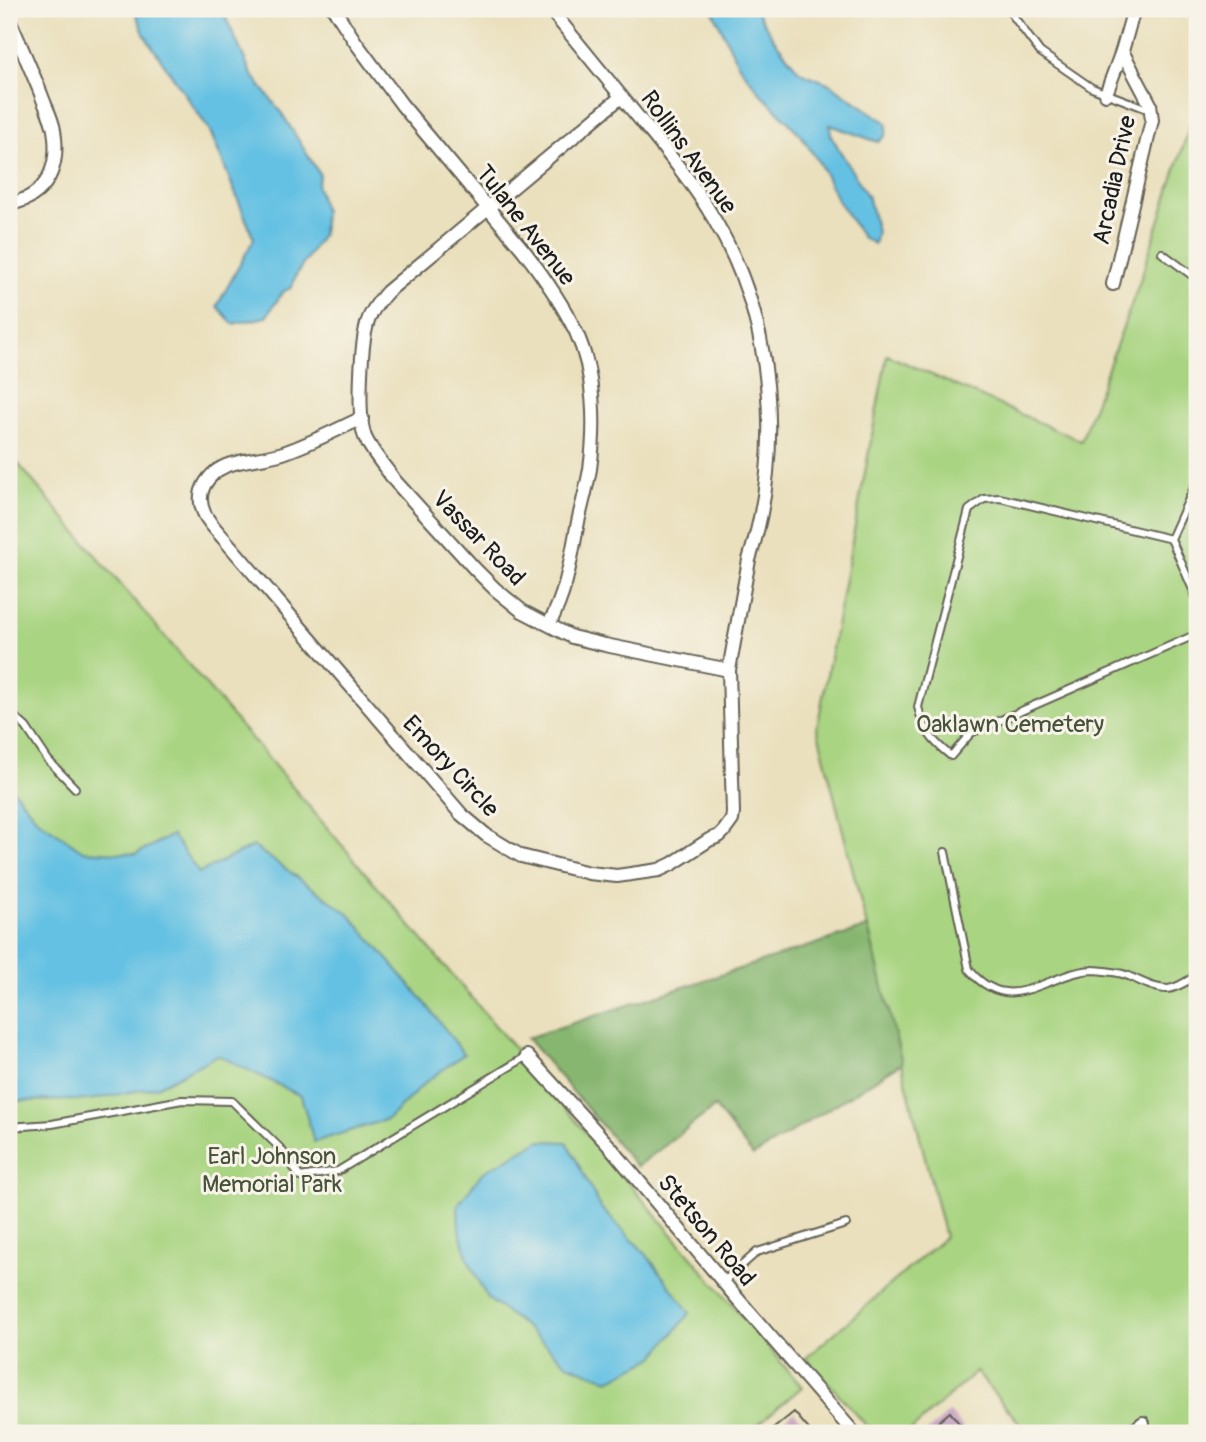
<svg xmlns="http://www.w3.org/2000/svg" width="1206" height="1442" font-family="Pangolin,sans-serif">
<style>
.green{fill:#a9d481;stroke:#62784e;stroke-width:2}
.forest{fill:#86b66f;stroke:#516946;stroke-width:2}
.water{fill:#65c1e3;stroke:#406e80;stroke-width:2}
.building{fill:#c39dbf}
.lines{fill:none;stroke-linecap:round;stroke-linejoin:round}
.lane-casing{stroke:#646154;stroke-width:10}
.street-casing{stroke:#646154;stroke-width:16}
.lane{stroke:#fff;stroke-width:6}
.street{stroke:#fff;stroke-width:12}
.labels{text-anchor:middle;stroke-width:6;stroke-linejoin:round;paint-order:stroke}
.street-label{font-size:24px;fill:#1c1c1c;stroke:#f7f3e8}
.park-label{font-size:24px;fill:#46533a;stroke:#f7f3e8}
</style>
<rect width="100%" height="100%" fill="#f7f3e8"/>
<filter id="ink" filterUnits="userSpaceOnUse"><feTurbulence type="fractalNoise" baseFrequency=".0143" numOctaves="2"/><feDisplacementMap in="SourceGraphic" scale="14" xChannelSelector="R" yChannelSelector="G"/><feConvolveMatrix kernelMatrix="1 2 1 2 8 2 1 2 1" color-interpolation-filters="sRGB"/></filter>
<filter id="wash" filterUnits="userSpaceOnUse"><feTurbulence type="fractalNoise" baseFrequency=".00686" numOctaves="4" result="noise"/><feDisplacementMap in="SourceGraphic" scale="28" xChannelSelector="R" yChannelSelector="G"/><feGaussianBlur stdDeviation="1.57" result="paint"/><feColorMatrix in="noise" values="0 0 0 0 0 0 0 0 0 0 0 0 0 0 0 0 0 1.4 0 .05"/><feComposite in="paint" operator="in"/></filter>
<g filter="url(#wash)">
<rect width="100%" height="100%" fill="#eae0bd"/>
<g class="green">
<polygon points="1197,103 1197,1433 1028,1433 976,1372 908,1433 873,1433 806,1358 945,1237 817,728 887,355 1081,441 1140,281"/>
<polygon points="9,453 802,1387 748,1433 9,1433"/>
</g>
<polygon class="forest" points="868,927 902,1063 753,1156 715,1107 637,1167 527,1038"/>
<g class="water">
<polygon points="134,9 222,9 251,73 283,115 320,175 317,185 324,212 322,235 296,275 292,287 283,292 266,317 233,324 217,306 254,239 210,131 145,36"/>
<polygon points="712,9 755,9 775,41 800,72 828,83 887,123 886,135 878,142 830,125 831,136 869,199 877,233 874,244 862,237 837,199 821,166 800,134 761,94 738,64"/>
<polygon points="9,785 38,820 83,851 136,854 172,835 199,873 253,846 348,913 422,999 464,1054 426,1082 388,1119 314,1142 301,1096 218,1055 157,1087 89,1100 9,1101"/>
<polygon points="539,1141 567,1142 601,1208 646,1254 690,1313 653,1358 609,1380 567,1364 527,1328 487,1298 468,1260 459,1229 458,1205 482,1173"/>
</g>
<g id="blocks">
<g class="building">
<polygon points="794,1412 812,1433 768,1433"/>
<polygon points="950,1412 967,1433 925,1433"/>
</g>
</g>
</g>
<g filter="url(#ink)">
<use href="#blocks" fill-opacity="0" stroke="#646154" stroke-width="2"/>
<g class="lines">
<g class="lane-casing">
<g id="lane">
<polyline points="1008,9 1040,52 1092,88 1150,110"/>
<polyline points="1162,253 1197,279"/>
<polyline points="1197,481 1171,539 1197,599"/>
<path d="M1171,539l-171,-41 -16,1 -15,11 -51,197c6,24 14,34 33,49l20,-23 226,-99"/>
<polyline points="9,712 26,727 48,760 75,788"/>
<path d="M945,852l24,117c8,11 21,21 36,23 25,4 60,-22 89,-22 10,1 23,2 32,5 13,5 27,14 42,14 10,-1 21,-9 29,-14"/>
<polyline points="9,1127 52,1124 182,1100 232,1101 281,1149 300,1177 338,1171 527,1056"/>
<polyline points="723,1282 757,1252 846,1224"/>
</g>
</g>
<g class="street-casing">
<g id="street">
<path d="M334,9l22,34 46,62 122,146c20,26 38,52 52,81 19,41 20,94 14,137 -3,18 -8,35 -12,53 -7,35 -11,70 -29,102"/>
<path d="M9,19c11,25 22,50 32,75 4,12 11,24 13,36 6,36 -6,67 -45,74"/>
<polyline points="1106,94 1122,51"/>
<path d="M621,97l-234,195c-9,10 -17,20 -20,32 -6,21 -10,93 -2,113 6,14 21,31 30,44l80,88 20,20 27,22 50,26 33,8 124,25"/>
<polyline points="1113,284 1152,120 1150,104 1122,51 1134,9"/>
<path d="M362,418c-26,12 -52,26 -79,35 -16,5 -32,6 -48,10 -23,5 -43,27 -30,52 5,9 13,17 20,25l236,274 25,21 35,21 68,17 28,3 42,-6 13,-6 37,-24 10,-4 5,-5 8,-11 1,-7 -4,-143 20,-110c35,-111 25,-240 -35,-341 -22,-38 -52,-73 -80,-107 -28,-34 -56,-69 -84,-103"/>
<polyline points="527,1056 611,1148 730,1290 854,1433"/>
<polyline points="1131,1433 1143,1423"/>
</g>
</g>
<use href="#lane" class="lane"/>
<use href="#street" class="street"/>
</g>
</g>
<g class="labels">
<g class="street-label">
<text transform="translate(689 152) rotate(54)" y="8">Rollins Avenue</text>
<text transform="translate(1114 180) rotate(-78)" y="8">Arcadia Drive</text>
<text transform="translate(526 225) rotate(52)" y="8">Tulane Avenue</text>
<text transform="translate(479 538) rotate(46)" y="8">Vassar Road</text>
<text transform="translate(451 766) rotate(47)" y="8">Emory Circle</text>
<text transform="translate(707 1230) rotate(50)" y="8">Stetson Road</text>
</g>
<g class="park-label">
<text x="1010" y="732">Oaklawn Cemetery</text>
<text x="272" y="1164">Earl Johnson<tspan x="272" dy="28">Memorial Park</tspan></text>
</g>
</g>
<rect width="1206" height="1442" fill="none" stroke="#f7f3e8" stroke-width="35"/>
</svg>
